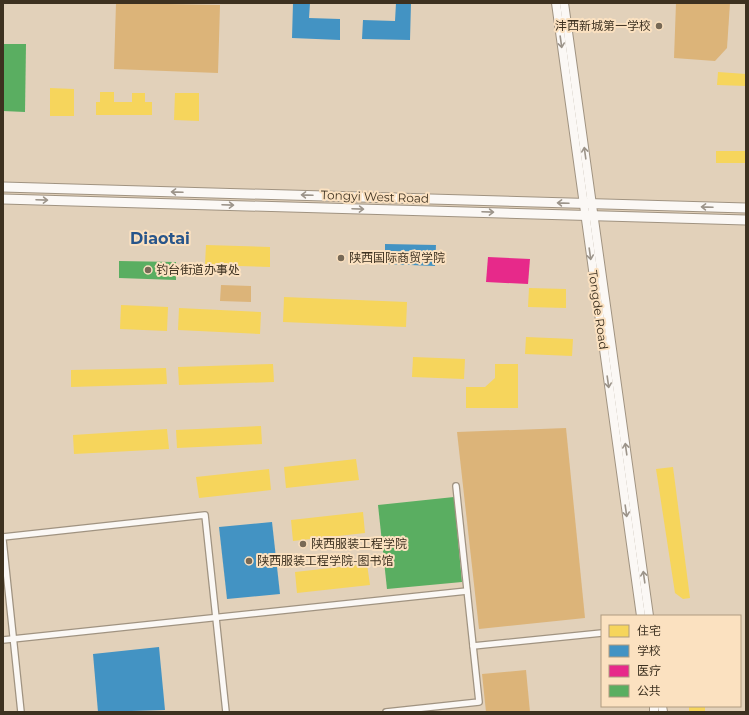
<svg xmlns="http://www.w3.org/2000/svg" width="749" height="715" font-family="Montserrat,'Noto Sans SC',sans-serif">
<style>
.green{fill:#dcb479}
.homes{fill:#f6d55c}
.schools{fill:#4393c3}
.health{fill:#e7298a}
.public{fill:#5aae61}
.lines{fill:none;stroke-linecap:round;stroke-linejoin:round}
.street-casing{stroke:#a09381;stroke-width:8}
.secondary-casing{stroke:#a09381;stroke-width:10}
.primary-casing{stroke:#a09381;stroke-width:11}
.street{stroke:#fbf8f5;stroke-width:5.5}
.secondary{stroke:#fbf8f5;stroke-width:8}
.primary{stroke:#fbf8f5;stroke-width:9}
.oneway{stroke:#9c948a}
.poi-dot{fill:#776956;stroke:#fbe1c0;stroke-width:1.5}
.labels{text-anchor:middle;stroke-width:4;stroke-linejoin:round;paint-order:stroke}
.poi-label{font-size:12px;fill:#3d3120;stroke:#fbe1c0;text-anchor:start}
.street-label{font-size:12px;fill:#3d3120;stroke:#fbe1c0}
.district-label{font-size:16px;font-weight:bold;fill:#28558a;stroke:#fbe1c0}
</style>
<rect width="100%" height="100%" fill="#e2d1ba"/>
<g class="green">
<polygon points="116,3 220,5 218,73 114,69"/>
<polygon points="676,3 730,3 727,48 715,61 674,58"/>
<polygon points="221,285 251,286 251,302 220,301"/>
<polygon points="566,428 585,618 479,629 457,432"/>
<polygon points="526,670 530,712 486,712 482,674"/>
</g>
<g class="homes">
<polygon points="718,72 746,74 746,86 717,85"/>
<polygon points="50,88 74,89 74,116 50,116"/>
<polygon points="100,92 114,92 114,102 132,102 132,93 145,93 145,102 152,102 152,115 96,115 96,102 100,102"/>
<polygon points="175,93 199,93 199,121 174,120"/>
<rect x="716" y="151" width="30" height="12"/>
<polygon points="206,245 270,247 270,267 205,265"/>
<polygon points="529,288 566,289 566,308 528,307"/>
<polygon points="284,297 407,302 406,327 283,322"/>
<polygon points="121,305 168,307 167,331 120,329"/>
<polygon points="179,308 261,312 260,334 178,330"/>
<polygon points="526,337 573,339 572,356 525,354"/>
<polygon points="413,357 465,359 464,379 412,377"/>
<polygon points="273,364 274,382 179,385 178,367"/>
<polygon points="495,364 518,364 518,408 466,408 466,387 485,387 495,378"/>
<polygon points="166,368 167,384 71,387 71,370"/>
<polygon points="261,426 262,444 177,448 176,430"/>
<polygon points="167,429 169,449 74,454 73,435"/>
<polygon points="356,459 359,480 286,488 284,467"/>
<polygon points="673,467 690,598 683,599 675,593 656,469"/>
<polygon points="269,469 271,490 199,498 196,477"/>
<polygon points="363,512 365,533 293,541 291,520"/>
<polygon points="367,564 370,585 297,593 295,572"/>
<rect x="689" y="706" width="16" height="6"/>
</g>
<g class="schools">
<polygon points="293,3 310,3 309,18 340,19 340,40 292,38"/>
<polygon points="396,3 411,3 410,40 362,39 363,20 395,21"/>
<polygon points="385,244 436,245 435,266 385,264"/>
<polygon points="272,522 280,594 227,599 219,527"/>
<polygon points="159,647 165,710 98,712 93,654"/>
</g>
<polygon class="health" points="488,257 530,259 528,284 486,282"/>
<g class="public">
<polygon points="3,44 26,44 25,112 3,111"/>
<polygon points="119,261 176,262 176,280 119,278"/>
<polygon points="454,497 462,582 387,589 378,505"/>
</g>
<g class="lines">
<g class="street-casing">
<g id="street">
<polyline points="3,537 205,515 226,712"/>
<polyline points="3,540 21,712"/>
<polyline points="3,640 467,591"/>
<polyline points="473,646 602,633"/>
<polyline points="386,712 479,702 456,486"/>
</g>
</g>
<g class="secondary-casing">
<g id="secondary">
<polyline points="556,3 641,616"/>
<polyline points="564,3 649,616"/>
<polyline points="654,706 654,712"/>
<polyline points="662,706 663,712"/>
</g>
</g>
<g class="primary-casing">
<g id="primary">
<polyline points="3,187 746,208"/>
<polyline points="3,199 746,220"/>
</g>
</g>
<use href="#street" class="street"/>
<use href="#secondary" class="secondary"/>
<use href="#primary" class="primary"/>
</g>
<defs><path id="oneway-shaft" d="M-6 0H5M1.5-3L5.5 0L1.5 3" fill="none" stroke-width="1.6" stroke-linecap="round" stroke-linejoin="round"/></defs>
<g class="oneway">
<use href="#oneway-shaft" transform="translate(561 42) rotate(82)"/>
<use href="#oneway-shaft" transform="translate(585 153) rotate(-98)"/>
<use href="#oneway-shaft" transform="translate(177 192) rotate(-178)"/>
<use href="#oneway-shaft" transform="translate(307 195) rotate(-178)"/>
<use href="#oneway-shaft" transform="translate(42 200) rotate(2)"/>
<use href="#oneway-shaft" transform="translate(563 203) rotate(-178)"/>
<use href="#oneway-shaft" transform="translate(228 205) rotate(2)"/>
<use href="#oneway-shaft" transform="translate(707 207) rotate(-178)"/>
<use href="#oneway-shaft" transform="translate(358 209) rotate(2)"/>
<use href="#oneway-shaft" transform="translate(488 212) rotate(2)"/>
<use href="#oneway-shaft" transform="translate(590 254) rotate(82)"/>
<use href="#oneway-shaft" transform="translate(608 382) rotate(82)"/>
<use href="#oneway-shaft" transform="translate(626 449) rotate(-98)"/>
<use href="#oneway-shaft" transform="translate(626 511) rotate(82)"/>
<use href="#oneway-shaft" transform="translate(644 577) rotate(-98)"/>
</g>
<g class="poi-dot">
<circle cx="659" cy="26" r="4"/>
<circle cx="341" cy="258" r="4"/>
<circle cx="148" cy="270" r="4"/>
<circle cx="303" cy="544" r="4"/>
<circle cx="249" cy="561" r="4"/>
</g>
<g class="labels">
<g class="poi-label">
<text x="651" y="30" text-anchor="end">沣西新城第一学校</text>
<text x="349" y="262">陕西国际商贸学院</text>
<text x="156" y="274">钓台街道办事处</text>
<text x="311" y="548">陕西服装工程学院</text>
<text x="257" y="565">陕西服装工程学院-图书馆</text>
</g>
<g class="street-label">
<text transform="translate(375 197) rotate(2)" y="4">Tongyi West Road</text>
<text transform="translate(598 310) rotate(82)" y="4">Tongde Road</text>
</g>
<g class="district-label">
<text x="160" y="244">Diaotai</text>
</g>
</g>
<rect width="749" height="715" fill="none" stroke="#3d3120" stroke-width="8"/>
<rect x="601" y="615" width="140" height="92" fill="#fbe1c0" stroke="#af9b80"/>
<rect x="609" y="625" width="20" height="12" fill="#f6d55c" stroke="#af9b80"/>
<text x="637" y="635" font-size="12" fill="#3d3120">住宅</text>
<rect x="609" y="645" width="20" height="12" fill="#4393c3" stroke="#af9b80"/>
<text x="637" y="655" font-size="12" fill="#3d3120">学校</text>
<rect x="609" y="665" width="20" height="12" fill="#e7298a" stroke="#af9b80"/>
<text x="637" y="675" font-size="12" fill="#3d3120">医疗</text>
<rect x="609" y="685" width="20" height="12" fill="#5aae61" stroke="#af9b80"/>
<text x="637" y="695" font-size="12" fill="#3d3120">公共</text>
</svg>
